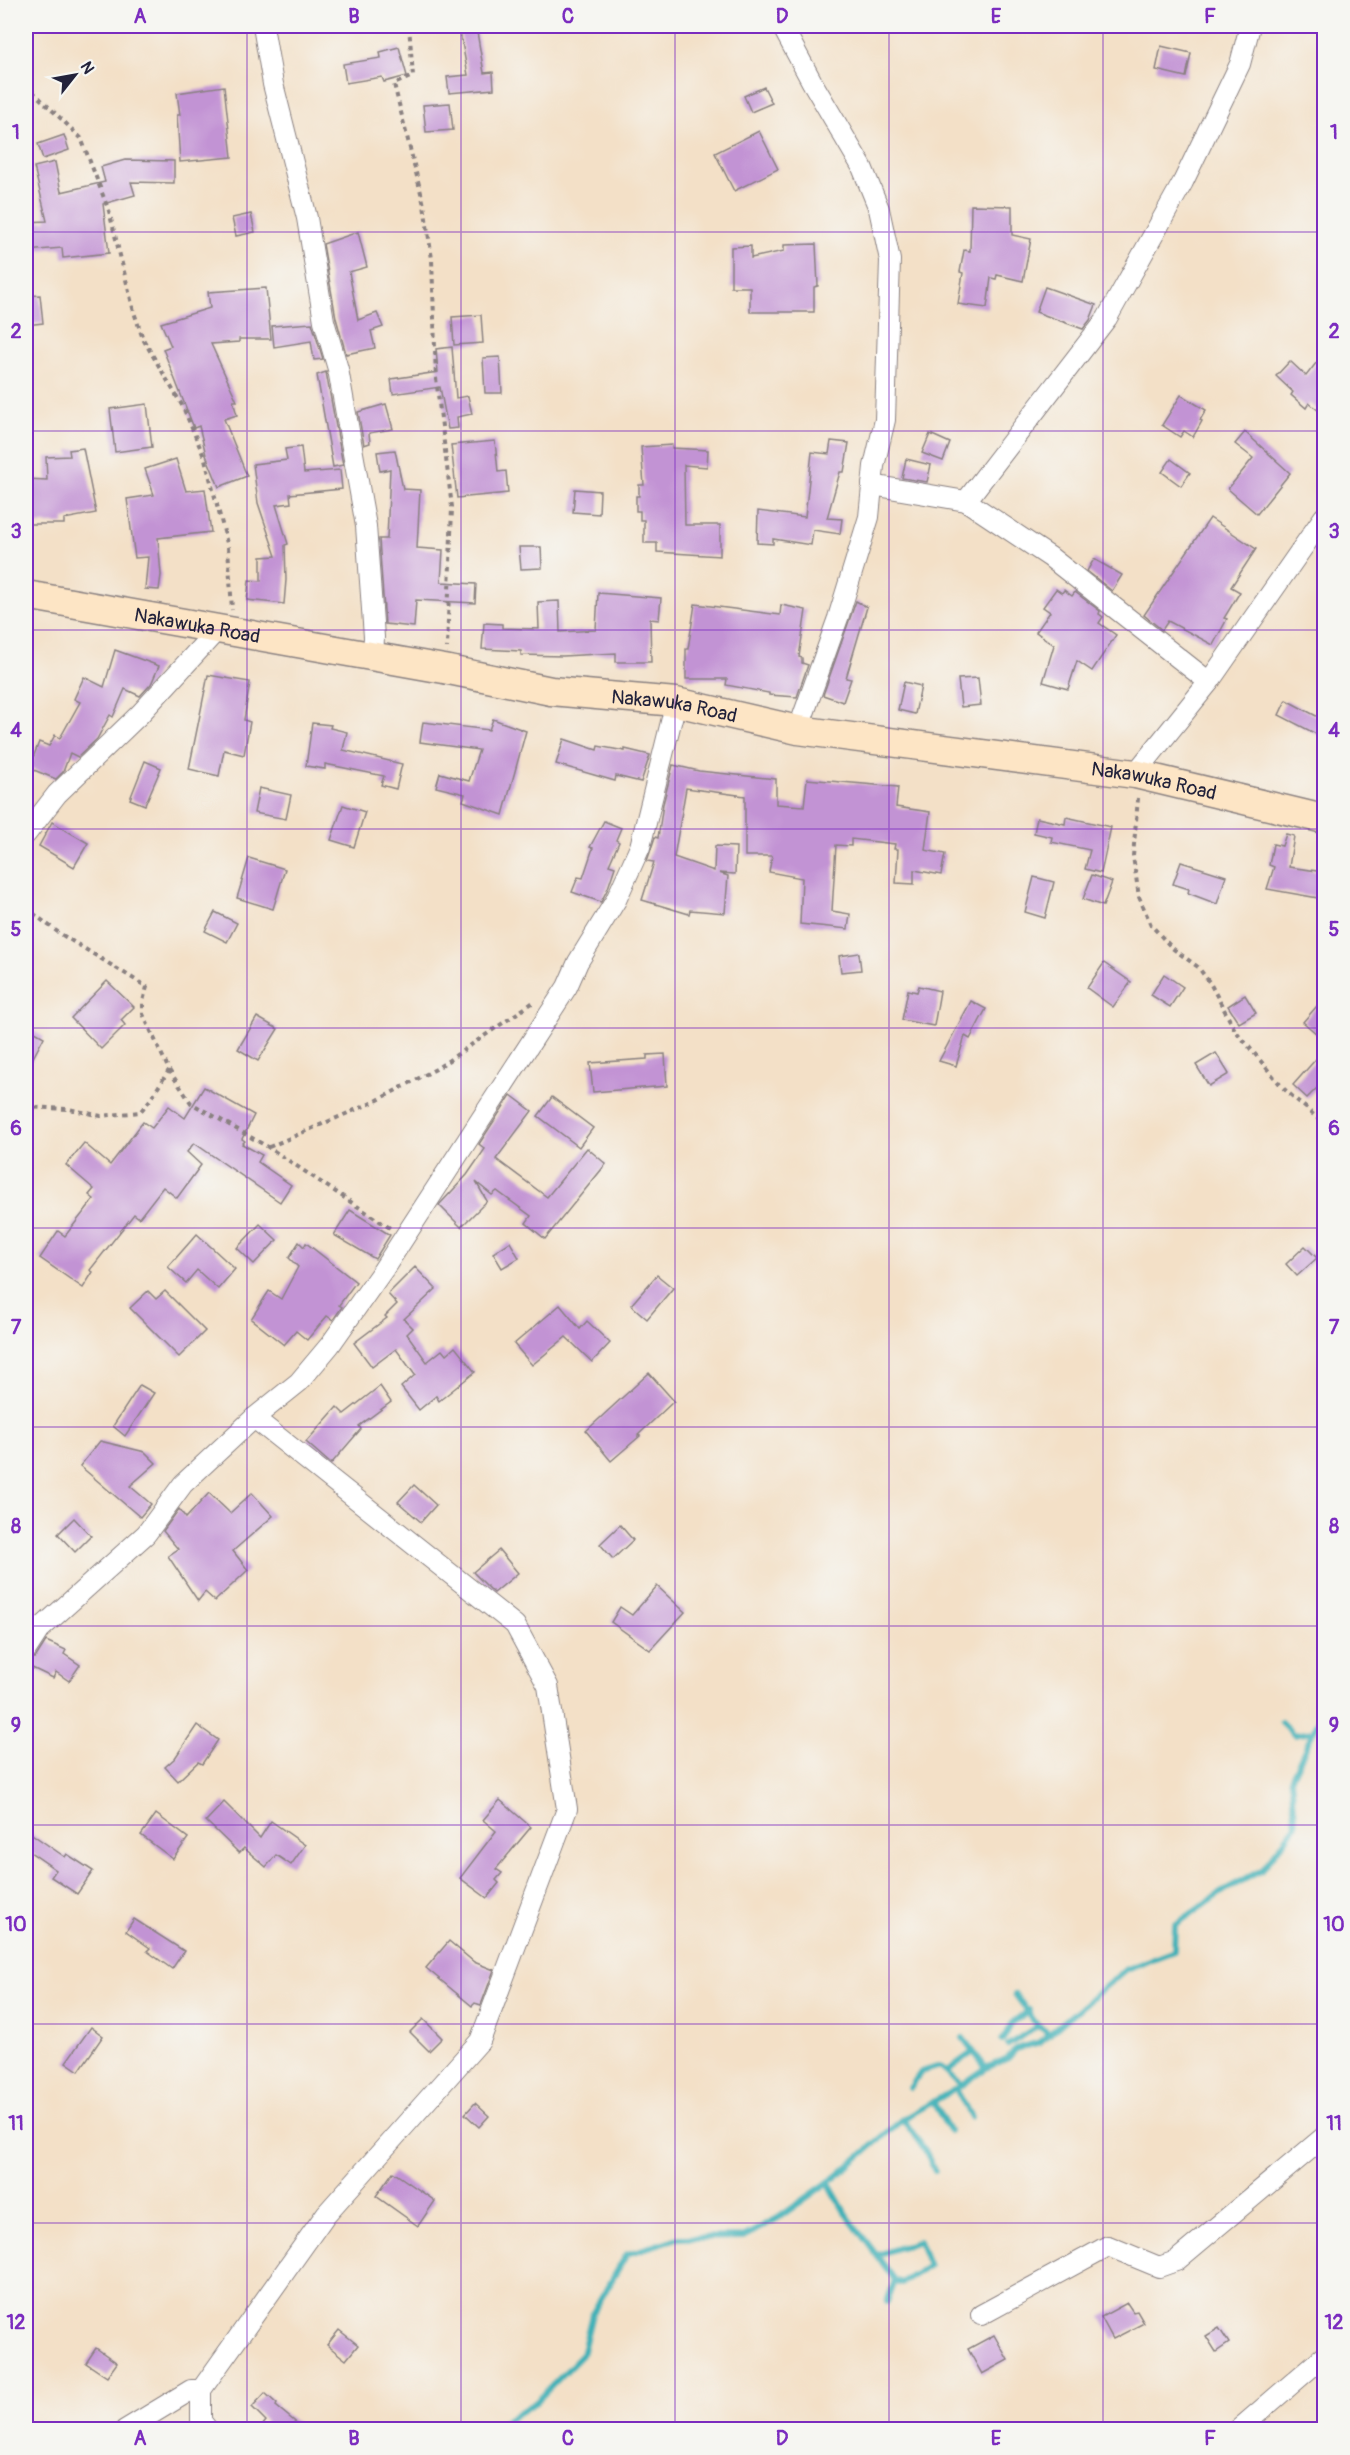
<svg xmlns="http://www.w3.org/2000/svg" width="1350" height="2455" font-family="Pangolin,sans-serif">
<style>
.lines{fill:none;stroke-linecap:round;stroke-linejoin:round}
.stream{stroke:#40b1b7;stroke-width:6}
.building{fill:#c293d4}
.minor-casing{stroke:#8a8181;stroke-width:22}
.secondary-casing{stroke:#8a8181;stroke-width:31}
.path{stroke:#8a8181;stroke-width:4;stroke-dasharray:4.5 4.5;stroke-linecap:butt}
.minor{stroke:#fff;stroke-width:20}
.secondary{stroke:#fde5c5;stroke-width:28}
.grid{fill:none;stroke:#7b2cbf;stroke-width:1.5;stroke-opacity:0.55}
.labels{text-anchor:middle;stroke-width:4.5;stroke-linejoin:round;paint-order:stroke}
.street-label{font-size:20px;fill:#22223b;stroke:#f6f6f2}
.neatline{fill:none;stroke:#7b2cbf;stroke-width:2}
.grid-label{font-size:20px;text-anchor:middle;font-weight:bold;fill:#7b2cbf}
</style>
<rect width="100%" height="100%" fill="#f6f6f2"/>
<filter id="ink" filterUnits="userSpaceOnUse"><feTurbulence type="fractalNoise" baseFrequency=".0167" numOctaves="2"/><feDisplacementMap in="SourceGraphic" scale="12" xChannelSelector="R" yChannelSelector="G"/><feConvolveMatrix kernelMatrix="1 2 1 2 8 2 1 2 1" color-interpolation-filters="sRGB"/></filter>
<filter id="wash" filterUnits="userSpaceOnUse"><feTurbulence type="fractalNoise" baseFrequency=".008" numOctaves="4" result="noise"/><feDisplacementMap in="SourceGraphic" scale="24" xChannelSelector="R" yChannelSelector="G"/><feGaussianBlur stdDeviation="1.35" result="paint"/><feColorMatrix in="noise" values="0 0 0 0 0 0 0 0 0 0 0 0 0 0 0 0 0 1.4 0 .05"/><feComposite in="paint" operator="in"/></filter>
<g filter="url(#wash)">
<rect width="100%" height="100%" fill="#f3e0c7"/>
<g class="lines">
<g class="stream">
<polyline points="1281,1722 1294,1735 1312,1732"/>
<polyline points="1015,1994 1038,2026 1050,2034"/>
<polyline points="963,2038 986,2068"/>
<polyline points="1002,2041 1012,2023 1029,2010"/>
<polyline points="1008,2045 1038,2026"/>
<polyline points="947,2071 973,2052"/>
<polyline points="910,2088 921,2072 940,2066 962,2085"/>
<polyline points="956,2089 971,2117"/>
<polyline points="933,2102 949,2130"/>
<polyline points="903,2119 924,2149 935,2171"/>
<polyline points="828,2182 846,2214 895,2280 887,2302"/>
<polyline points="877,2255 919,2241 929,2266 901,2283 895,2280"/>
<polyline points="490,2430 536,2402 582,2355 592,2314 627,2254 678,2238 743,2237 778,2218 837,2176 903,2119 959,2087 986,2068 1008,2058 1016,2049 1040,2042 1126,1969 1174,1951 1175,1925 1225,1890 1262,1870 1296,1825 1291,1779 1324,1709"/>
</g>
</g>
<g id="blocks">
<g class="building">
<polygon points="459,26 476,26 484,73 493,72 494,89 449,93 447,77 468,75"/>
<polygon points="1161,46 1191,53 1186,77 1156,70"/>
<polygon points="399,47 407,76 384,82 382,77 346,83 343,64 381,58 380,52"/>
<polygon points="224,86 232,157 180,162 177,115 180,115 177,93"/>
<polygon points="764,87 772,103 751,112 744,96"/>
<polygon points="450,103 453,130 426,132 423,105"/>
<polygon points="759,131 778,169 734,191 715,153"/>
<polygon points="64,135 69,150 43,159 38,144"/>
<polygon points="125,160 174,161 174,183 131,182 135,195 103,204 109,253 63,258 62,248 26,251 26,222 47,221 34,167 55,162 61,192 105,182 101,167"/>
<polygon points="971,205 1012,206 1012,235 1031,239 1023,281 997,275 996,279 991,278 987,308 958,304 963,273 960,272 964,250 970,251"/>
<polygon points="251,214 255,232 236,236 232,218"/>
<polygon points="358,232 367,267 349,272 358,320 377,313 383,327 371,331 375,348 346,354 336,318 323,244"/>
<polygon points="816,244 818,286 814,287 814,312 750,312 750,287 731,287 731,247 751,246 751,258 784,251 784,245"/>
<polygon points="1045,287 1096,305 1090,320 1083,329 1036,312"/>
<polygon points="266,288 271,339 239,339 239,342 211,344 237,401 233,401 237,415 224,419 247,476 219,487 206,455 199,426 194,428 163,349 171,346 161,323 210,308 208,292"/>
<polygon points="40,295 43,323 26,325 26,296"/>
<polygon points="481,315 483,343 454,345 452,317"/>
<polygon points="312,323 323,359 314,360 311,341 274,347 272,326"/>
<polygon points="452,347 456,398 468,396 472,414 457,417 458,428 448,429 440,387 393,394 391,379 438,372 436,349"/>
<polygon points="1324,353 1324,415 1309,403 1306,408 1291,395 1293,392 1276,376 1290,361 1306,376"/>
<polygon points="500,357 502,393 485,393 483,358"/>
<polygon points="326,372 343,465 333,467 317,375"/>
<polygon points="1181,395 1206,410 1200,420 1202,421 1193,437 1184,431 1180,437 1162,425"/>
<polygon points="147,404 152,447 115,452 110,409"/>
<polygon points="386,404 393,429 369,433 370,443 364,445 358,412"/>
<polygon points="1245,432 1290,473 1257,514 1228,489 1253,458 1235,444"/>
<polygon points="930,434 950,443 943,461 922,453"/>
<polygon points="495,441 498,472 506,471 508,493 457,498 451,445"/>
<polygon points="831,441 849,443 844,472 840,472 827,518 842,519 840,534 813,530 811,545 773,539 773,544 757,543 758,511 805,517 812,452 829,454"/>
<polygon points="672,445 672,448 708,450 707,467 684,465 685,525 720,525 720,556 657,552 657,543 644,543 644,520 640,520 640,511 636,511 636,496 639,496 639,485 644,485 641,447"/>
<polygon points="301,447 304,473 340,470 342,489 290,494 291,503 276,505 288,544 285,545 286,580 284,604 247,600 249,580 261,581 261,557 276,556 258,503 253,464 287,460 285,449"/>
<polygon points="83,448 96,513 64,519 64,524 26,524 26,479 47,480 46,457 70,456 69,450"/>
<polygon points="395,450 403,489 420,490 417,548 443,550 441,582 476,584 475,603 416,600 414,627 385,624 379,539 387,539 390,469 380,471 377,452"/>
<polygon points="176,459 186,491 205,489 211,532 158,538 161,575 159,590 145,589 148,557 135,558 127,499 154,495 145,469"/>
<polygon points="906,459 931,465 927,482 902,478"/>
<polygon points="1171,459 1190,473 1181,486 1162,472"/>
<polygon points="575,489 600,491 599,514 573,512"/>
<polygon points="1210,518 1256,549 1231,587 1240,592 1224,618 1227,619 1213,645 1168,621 1162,630 1144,615"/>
<polygon points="519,547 541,547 542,568 521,569"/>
<polygon points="1094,559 1122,575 1112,591 1087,571"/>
<polygon points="1056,589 1062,593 1064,590 1072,596 1075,592 1100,611 1099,614 1103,617 1099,623 1116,635 1092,671 1077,661 1068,689 1043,682 1054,645 1036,632 1050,612 1043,607"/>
<polygon points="598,593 661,598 659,620 650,619 651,662 616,662 616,653 563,656 521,655 521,651 482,649 484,623 502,624 502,628 539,629 538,602 559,601 560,632 596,630"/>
<polygon points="856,601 867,607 846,678 851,679 843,702 823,695"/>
<polygon points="695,604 780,615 781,605 806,610 799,657 802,658 802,663 808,665 797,697 769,695 769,693 726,685 727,679 686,679 686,649 688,649"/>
<polygon points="115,650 159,666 151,684 140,696 125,689 113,717 110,715 97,739 78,757 70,753 63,772 56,779 29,768 39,742 49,746 55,735 60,738 80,702 74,699 84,677 104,687"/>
<polygon points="208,675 250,682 244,720 250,722 244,755 224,750 219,776 189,769"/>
<polygon points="978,678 981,705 961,707 958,679"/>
<polygon points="904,682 921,686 915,714 898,710"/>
<polygon points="1286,700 1324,720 1324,738 1279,715"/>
<polygon points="493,719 526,731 503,815 463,801 465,794 436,787 440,773 469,781 479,750 420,742 423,722 489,730"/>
<polygon points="312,723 331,725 330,728 347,732 343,750 402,764 396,789 381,785 384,776 325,764 325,769 306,766"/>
<polygon points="564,739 597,750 598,746 625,751 625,749 650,755 641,782 616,776 615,781 556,764"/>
<polygon points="145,761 161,768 145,805 130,799"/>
<polygon points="673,765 699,771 776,779 776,804 804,806 807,779 898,787 896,807 930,812 925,850 945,854 941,875 914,870 914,884 896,883 898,849 894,849 895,844 851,839 851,846 836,845 832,911 850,914 848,929 800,924 802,878 769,872 772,856 745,856 745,796 686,788 674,857 714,871 715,846 736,847 735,874 719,873 728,876 725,913 690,910 689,914 642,900 654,862 647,861 655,837 658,838 663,804"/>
<polygon points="259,788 291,795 286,819 254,813"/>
<polygon points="343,805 365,812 354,847 331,840"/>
<polygon points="1066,817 1111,827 1101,873 1085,869 1090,850 1051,842 1052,837 1034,833 1037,818 1065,824"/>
<polygon points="604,821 621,828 616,840 619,842 609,865 615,867 608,888 601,902 572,892 578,877 583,878 593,848 590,847"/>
<polygon points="52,822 88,843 74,867 39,846"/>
<polygon points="1286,834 1294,836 1289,867 1324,872 1324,899 1267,889 1274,867 1269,865 1273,844 1282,846"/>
<polygon points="249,858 285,869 273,909 237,898"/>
<polygon points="1181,862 1226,876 1217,904 1188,893 1189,889 1173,884"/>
<polygon points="1092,875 1112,882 1103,906 1083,899"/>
<polygon points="1034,877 1054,882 1045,918 1025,912"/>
<polygon points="215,912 237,923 227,942 205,931"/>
<polygon points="859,953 861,970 841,972 839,956"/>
<polygon points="1104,963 1131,982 1113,1007 1087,988"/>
<polygon points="1164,974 1183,987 1170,1007 1151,995"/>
<polygon points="107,981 134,1007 121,1020 125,1025 101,1049 71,1018"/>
<polygon points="919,986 940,991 934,1026 902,1020 908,990 917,992"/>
<polygon points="1245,995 1256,1013 1239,1023 1228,1006"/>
<polygon points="1324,998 1324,1040 1303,1022"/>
<polygon points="971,1001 986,1009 970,1039 965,1036 956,1066 939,1061"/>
<polygon points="257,1017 278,1029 258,1061 238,1049"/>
<polygon points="26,1027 44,1037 26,1071"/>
<polygon points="1324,1050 1324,1093 1318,1087 1307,1098 1293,1085"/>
<polygon points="1216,1053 1229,1074 1209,1086 1196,1065"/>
<polygon points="665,1054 667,1086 593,1092 590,1063 647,1059 647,1055"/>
<polygon points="204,1087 254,1115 242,1139 245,1141 242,1144 262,1155 258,1162 291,1185 280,1202 194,1143 187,1152 201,1165 177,1198 163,1187 139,1218 134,1214 90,1270 93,1272 83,1288 40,1258 58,1231 65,1236 94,1199 89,1195 94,1189 66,1165 84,1143 110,1165 143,1122 152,1128 169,1106 185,1118"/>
<polygon points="511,1095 532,1111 496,1159 547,1197 587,1148 606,1164 545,1239 526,1223 531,1216 497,1191 492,1195 476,1182 487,1201 461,1227 439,1205 467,1175 485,1149 479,1144"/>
<polygon points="552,1097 593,1128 579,1147 538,1116"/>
<polygon points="350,1210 390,1235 375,1259 334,1235"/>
<polygon points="260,1224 277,1240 254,1264 237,1248"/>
<polygon points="197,1234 235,1269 218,1289 197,1270 186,1283 168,1267"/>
<polygon points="299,1242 304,1247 306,1243 356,1282 339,1305 342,1307 333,1320 327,1316 307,1340 296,1331 284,1345 251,1319 269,1291 281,1299 298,1267 289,1258"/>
<polygon points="510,1242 519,1258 502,1268 493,1253"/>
<polygon points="1305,1246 1317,1258 1297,1276 1286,1264"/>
<polygon points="415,1267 436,1289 404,1319 413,1328 407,1334 427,1362 442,1350 446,1355 455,1347 475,1372 439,1401 436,1396 419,1410 401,1387 415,1375 396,1349 372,1367 354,1343 387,1318 385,1316 397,1304 388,1294"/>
<polygon points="657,1275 673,1288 647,1319 631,1305"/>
<polygon points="148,1291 156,1299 165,1291 205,1331 179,1357 130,1308"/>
<polygon points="560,1305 580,1329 587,1321 610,1343 592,1362 566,1337 532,1365 514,1344"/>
<polygon points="649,1373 674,1401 638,1435 640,1436 611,1461 586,1431"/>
<polygon points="140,1385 154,1393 125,1436 113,1426"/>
<polygon points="380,1386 391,1402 359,1426 361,1429 331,1464 306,1442 337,1407 344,1414"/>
<polygon points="100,1441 145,1452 156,1463 130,1486 151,1504 140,1517 80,1466"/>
<polygon points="414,1485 436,1505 421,1522 398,1502"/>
<polygon points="209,1493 230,1513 252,1493 273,1516 233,1551 248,1570 215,1601 205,1592 198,1601 168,1556 178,1549 163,1531 179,1509 186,1518"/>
<polygon points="74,1518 91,1536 75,1552 58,1534"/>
<polygon points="620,1525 633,1540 613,1559 600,1544"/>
<polygon points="499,1550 518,1573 494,1593 473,1572"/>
<polygon points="657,1586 685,1612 650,1650 611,1622 620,1607 632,1615"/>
<polygon points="46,1641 66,1650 64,1654 80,1665 69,1681 56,1672 53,1678 26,1665 27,1662 36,1657"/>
<polygon points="197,1725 218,1740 202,1764 198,1762 178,1781 165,1767 175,1758"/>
<polygon points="500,1800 531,1827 496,1869 502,1873 496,1880 499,1883 487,1898 460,1878 496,1831 483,1820"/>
<polygon points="224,1802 260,1838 271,1821 305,1845 291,1865 276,1855 266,1867 244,1848 239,1853 206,1821"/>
<polygon points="156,1814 188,1838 173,1859 141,1835"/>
<polygon points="26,1830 65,1857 67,1854 93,1871 77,1894 51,1877 56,1870 26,1849"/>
<polygon points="134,1919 184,1951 172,1969 147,1951 150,1948 126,1931"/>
<polygon points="449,1941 474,1962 494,1970 481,2005 475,2003 472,2006 426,1968"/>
<polygon points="423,2019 442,2038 429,2051 410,2032"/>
<polygon points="91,2027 103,2036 79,2071 66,2062"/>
<polygon points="475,2103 489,2116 479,2127 465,2114"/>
<polygon points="393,2172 435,2201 418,2226 376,2196"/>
<polygon points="1127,2303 1133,2312 1137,2311 1144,2323 1113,2339 1101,2317"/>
<polygon points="1219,2328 1229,2343 1216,2352 1206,2336"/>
<polygon points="339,2330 358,2345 346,2360 327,2345"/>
<polygon points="994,2335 1008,2360 982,2374 968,2349"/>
<polygon points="96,2348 117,2363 107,2377 86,2363"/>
<polygon points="265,2393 277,2404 276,2406 305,2430 259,2430 266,2421 252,2407"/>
</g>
</g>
</g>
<g filter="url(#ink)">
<use href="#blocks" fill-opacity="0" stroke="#8a8181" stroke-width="1.5"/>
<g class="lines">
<g class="minor-casing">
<g id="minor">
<polyline points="263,26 273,84 307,218 324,321 338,369 366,526 374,637 373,657"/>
<polyline points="782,26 812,82 862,167 879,209 890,260 885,420 874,466 869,517 838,618 798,730"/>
<polyline points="872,485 966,501 1050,557 1209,682"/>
<polyline points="966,501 1107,318 1183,182 1240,64 1250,26"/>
<polyline points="1135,774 1209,682 1324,517"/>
<polyline points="26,834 57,794 140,714 217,630"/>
<polyline points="26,1650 39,1630 146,1534 183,1484 254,1418 299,1382 330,1345 383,1270 567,987 578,962 616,900 640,847 676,702"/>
<polyline points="981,2315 1108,2246 1159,2267 1176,2261 1324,2137"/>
<polyline points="125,2430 191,2390 201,2390"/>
<polyline points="208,2430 201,2421 201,2390 326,2214 480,2041 567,1809 548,1686 515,1625 254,1418"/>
<polyline points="1238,2430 1324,2356"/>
</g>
</g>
<g class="secondary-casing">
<g id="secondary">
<path id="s1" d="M26,595l418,74 107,22 125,11 122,28 337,44 189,45"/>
</g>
</g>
<g class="path">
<polyline points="409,26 413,76 394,84 424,205 432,259 436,378 452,507 447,648"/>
<polyline points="26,85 81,138 109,211 134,312 143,339 183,407 205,459 228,547 232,610"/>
<polyline points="1138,798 1133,856 1139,897 1151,925 1172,948 1198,967 1210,983 1235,1030 1283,1088 1324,1124"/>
<polyline points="26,908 59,933 147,987 143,1001 143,1014 169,1070 191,1103 268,1147 390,1228"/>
<polyline points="26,1107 69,1109 101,1116 140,1112 150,1100 169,1070"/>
<polyline points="269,1147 376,1101 436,1069 535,1001"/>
</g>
<use href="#minor" class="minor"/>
<use href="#secondary" class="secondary"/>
</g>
</g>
<path class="grid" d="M247,26v2404M461,26v2404M675,26v2404M889,26v2404M1103,26v2404M26,232h1298M26,431h1298M26,630h1298M26,829h1298M26,1028h1298M26,1228h1298M26,1427h1298M26,1626h1298M26,1825h1298M26,2024h1298M26,2223h1298"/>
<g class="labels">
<g class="street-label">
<text dy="7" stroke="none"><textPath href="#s1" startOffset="174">Nakawuka Road</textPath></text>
<text dy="7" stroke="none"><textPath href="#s1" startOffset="658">Nakawuka Road</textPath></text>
<text dy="7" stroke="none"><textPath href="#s1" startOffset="1144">Nakawuka Road</textPath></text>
</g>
</g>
<rect width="1350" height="2455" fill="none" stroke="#f6f6f2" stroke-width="66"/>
<g transform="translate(75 75) rotate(59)" stroke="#f6f6f2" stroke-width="4.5" paint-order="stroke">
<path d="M0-4.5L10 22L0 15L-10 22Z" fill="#22223b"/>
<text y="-9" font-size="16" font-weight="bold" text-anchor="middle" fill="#22223b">N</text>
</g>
<rect x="33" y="33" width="1284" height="2389" class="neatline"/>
<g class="grid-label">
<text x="140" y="23">A</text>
<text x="354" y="23">B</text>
<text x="568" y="23">C</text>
<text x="782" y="23">D</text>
<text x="996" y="23">E</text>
<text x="1210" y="23">F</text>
<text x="16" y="139">1</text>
<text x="1334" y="139">1</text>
<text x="16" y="338">2</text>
<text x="1334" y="338">2</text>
<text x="16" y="538">3</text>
<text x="1334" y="538">3</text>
<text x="16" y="737">4</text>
<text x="1334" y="737">4</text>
<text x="16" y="936">5</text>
<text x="1334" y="936">5</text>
<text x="16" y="1135">6</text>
<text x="1334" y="1135">6</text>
<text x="16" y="1334">7</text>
<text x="1334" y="1334">7</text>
<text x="16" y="1533">8</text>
<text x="1334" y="1533">8</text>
<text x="16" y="1732">9</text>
<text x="1334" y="1732">9</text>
<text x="16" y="1931">10</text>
<text x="1334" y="1931">10</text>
<text x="16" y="2130">11</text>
<text x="1334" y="2130">11</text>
<text x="16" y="2329">12</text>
<text x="1334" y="2329">12</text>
<text x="140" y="2445">A</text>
<text x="354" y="2445">B</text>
<text x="568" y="2445">C</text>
<text x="782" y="2445">D</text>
<text x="996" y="2445">E</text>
<text x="1210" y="2445">F</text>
</g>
</svg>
